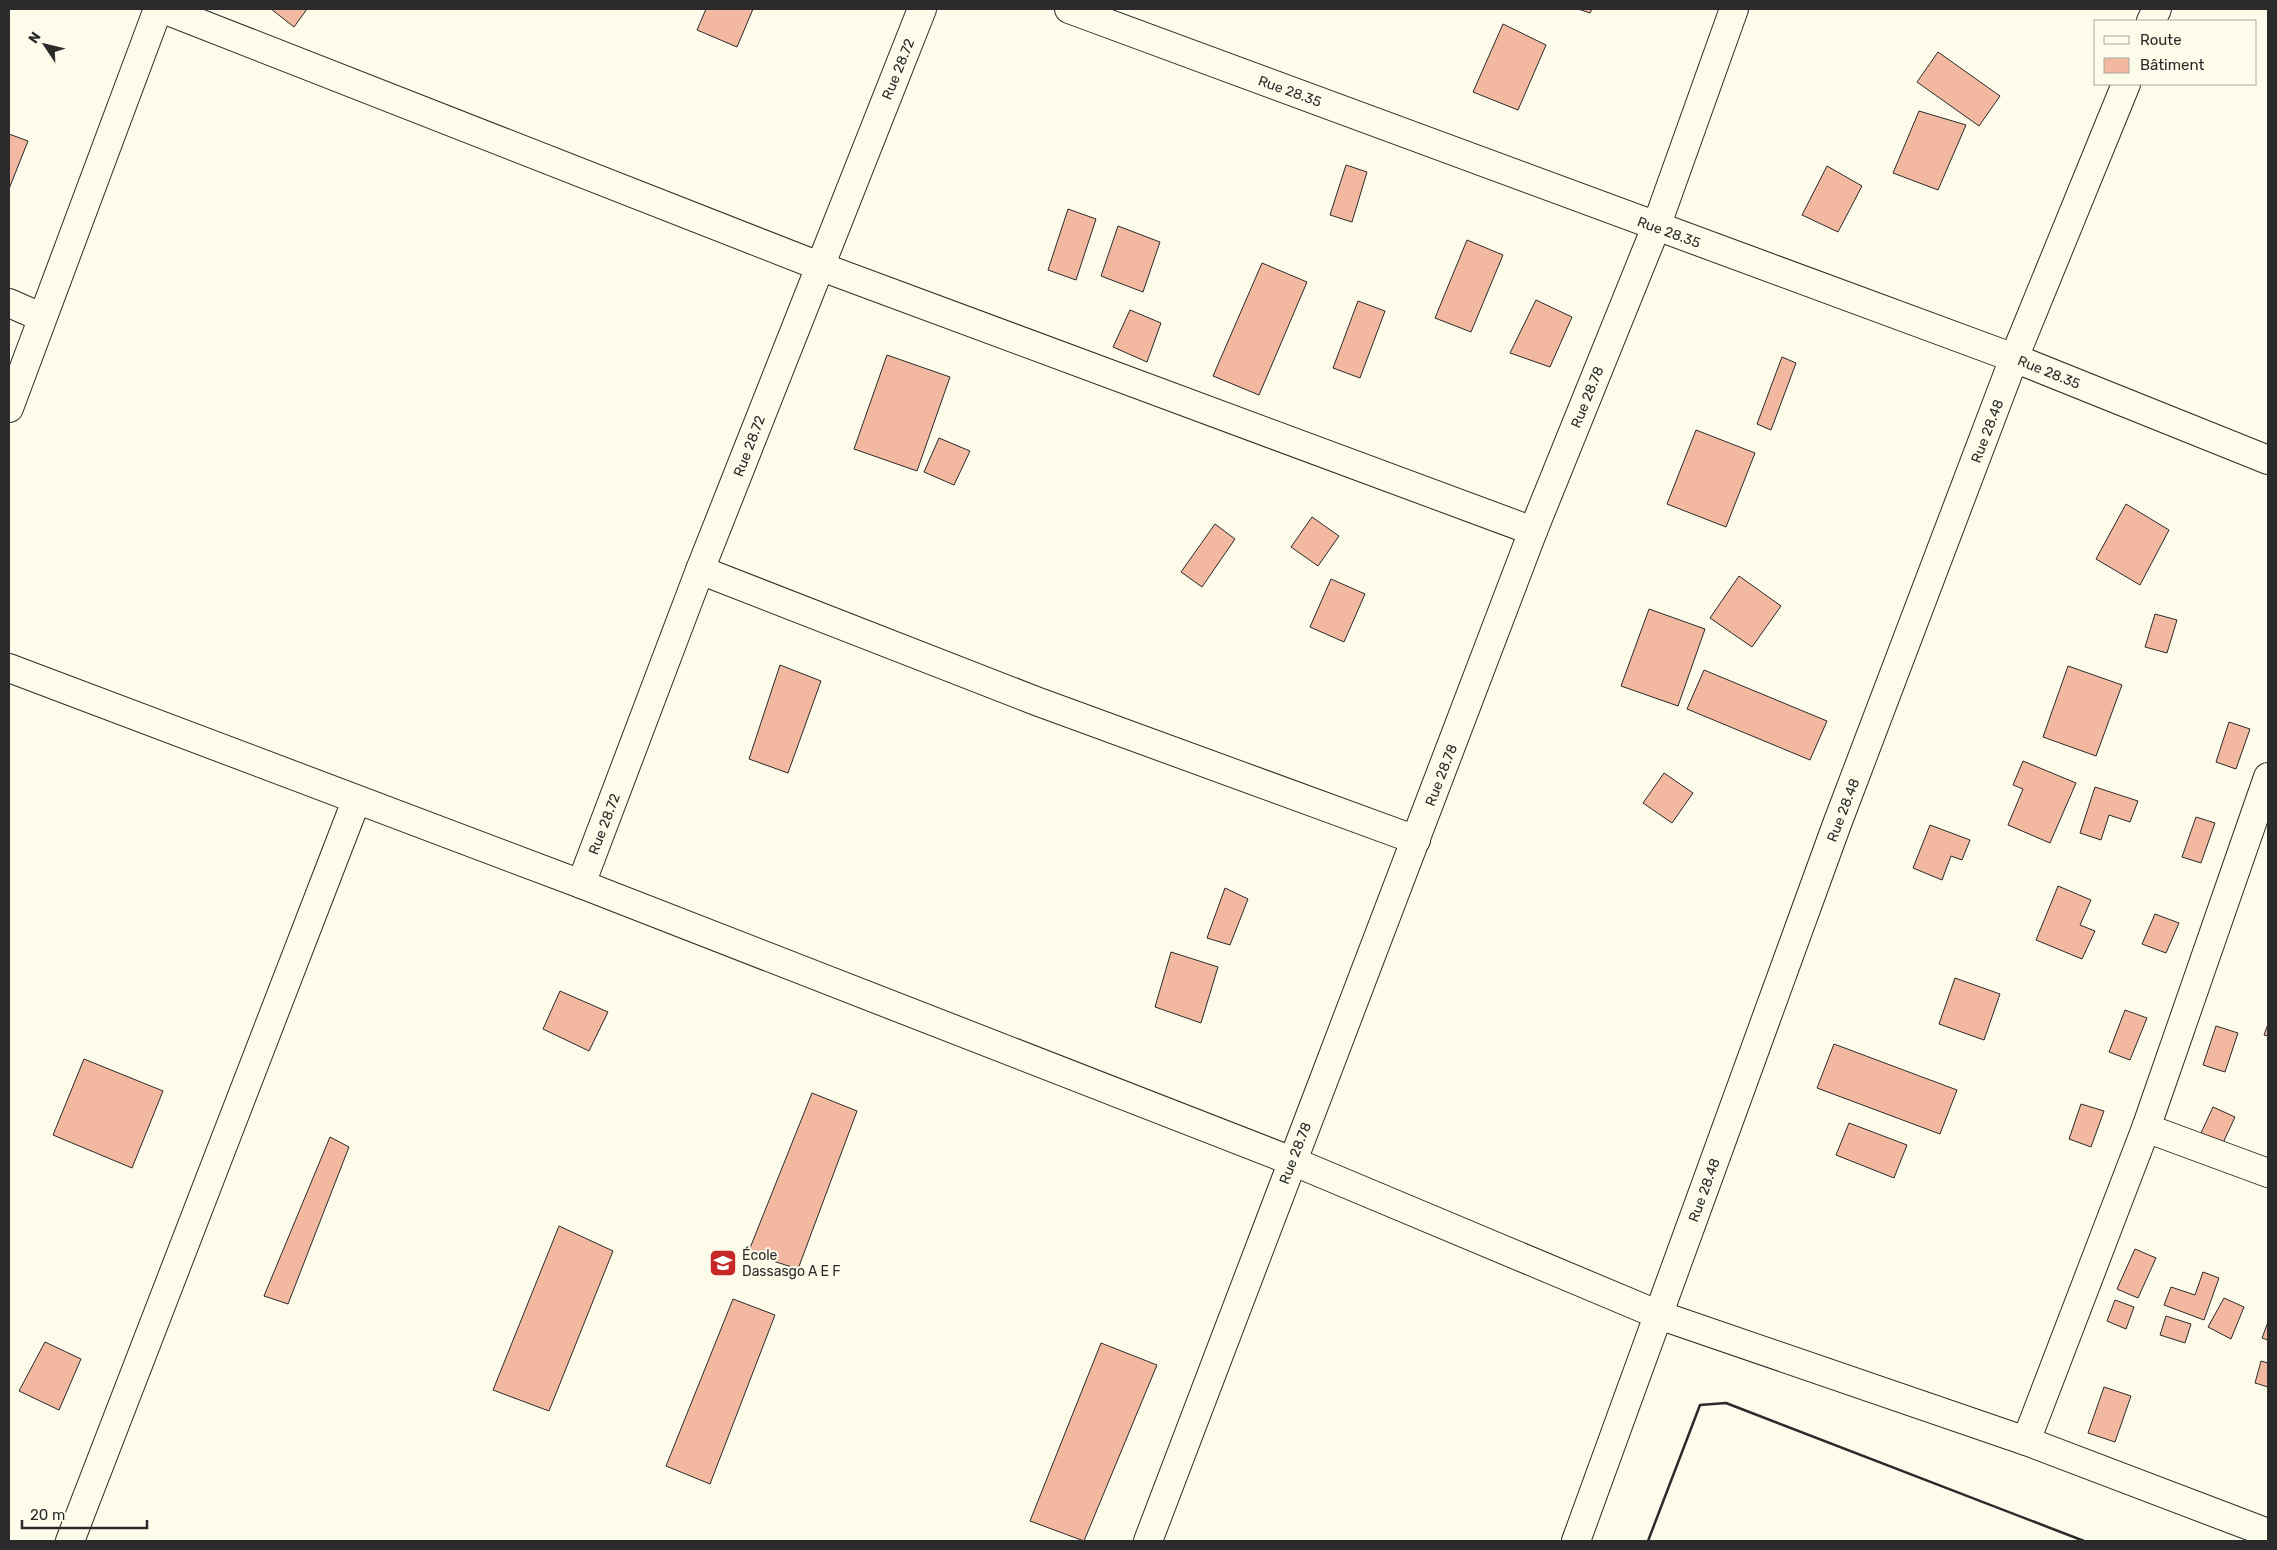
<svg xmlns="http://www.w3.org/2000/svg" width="2277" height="1550" font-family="Rubik,sans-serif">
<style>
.building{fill:#f2b8a0;stroke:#2b2b2b}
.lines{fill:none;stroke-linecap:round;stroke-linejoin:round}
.minor-casing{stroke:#2b2b2b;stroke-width:30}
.minor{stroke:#fdfbea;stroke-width:28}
.wall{stroke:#2b2b2b;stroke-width:2.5}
.labels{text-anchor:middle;stroke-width:4;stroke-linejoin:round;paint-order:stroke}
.street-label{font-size:14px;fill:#2b2b2b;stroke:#fdfbea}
.poi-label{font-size:14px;fill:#2b2b2b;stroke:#fdfbea;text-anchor:start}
</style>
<rect width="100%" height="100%" fill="#fdfbea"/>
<g class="building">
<polygon points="271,9 307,9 294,27"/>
<polygon points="706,9 753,9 737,47 697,30"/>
<polygon points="1578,9 1592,9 1590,13"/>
<polygon points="1503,24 1546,45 1518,110 1473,92"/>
<polygon points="1938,52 2000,96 1979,126 1917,82"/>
<polygon points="1919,111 1966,125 1938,190 1893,173"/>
<polygon points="9,134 28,141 9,189"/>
<polygon points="1346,165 1367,172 1352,222 1330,215"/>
<polygon points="1827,166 1862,186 1838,232 1802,215"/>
<polygon points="1068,209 1096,219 1076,280 1048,270"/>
<polygon points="1118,226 1160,242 1143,292 1101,276"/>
<polygon points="1467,240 1503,255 1471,332 1435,318"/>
<polygon points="1262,263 1307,282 1259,395 1213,376"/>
<polygon points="1536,300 1572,317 1550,367 1510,353"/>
<polygon points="1358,301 1385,311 1360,378 1333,368"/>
<polygon points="1130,310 1161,323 1147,362 1113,347"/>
<polygon points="887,355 950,377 917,471 854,449"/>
<polygon points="1782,357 1796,363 1771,430 1757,424"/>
<polygon points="1696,430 1755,453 1726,527 1667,504"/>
<polygon points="939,438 970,451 954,485 924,472"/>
<polygon points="2126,504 2169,530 2140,585 2096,559"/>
<polygon points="1312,517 1339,536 1318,566 1291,547"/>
<polygon points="1215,524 1235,539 1202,587 1181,572"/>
<polygon points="1739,576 1781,606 1752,647 1710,618"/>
<polygon points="1331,579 1365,594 1344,642 1310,627"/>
<polygon points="1649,609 1705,629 1678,706 1621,686"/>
<polygon points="2155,614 2177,620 2167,653 2145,647"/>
<polygon points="780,665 821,681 788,773 749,759"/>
<polygon points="2068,666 2122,685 2096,756 2043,737"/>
<polygon points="1704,670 1827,721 1810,760 1687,709"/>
<polygon points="2229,722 2250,729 2236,769 2216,762"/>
<polygon points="2023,761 2076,783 2050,843 2008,825 2023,789 2013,785"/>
<polygon points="1664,773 1693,793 1672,823 1643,803"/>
<polygon points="2095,787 2138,801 2130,822 2109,815 2101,840 2080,833"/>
<polygon points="2196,817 2215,823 2201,863 2182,857"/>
<polygon points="1930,825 1970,840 1962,860 1951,856 1942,880 1913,868"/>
<polygon points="2058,886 2091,900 2080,925 2095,931 2082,959 2036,940"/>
<polygon points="1225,888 1248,899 1230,945 1207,938"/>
<polygon points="2155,914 2179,923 2166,953 2142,944"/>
<polygon points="1171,952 1218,967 1201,1023 1155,1007"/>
<polygon points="1955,978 2000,994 1984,1040 1939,1024"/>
<polygon points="560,991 608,1012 589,1051 543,1029"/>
<polygon points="2125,1010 2147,1018 2130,1060 2109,1052"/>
<polygon points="2268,1024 2268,1036 2264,1035"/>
<polygon points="2216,1026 2238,1033 2225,1072 2203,1065"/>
<polygon points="1834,1044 1957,1090 1940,1134 1817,1088"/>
<polygon points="84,1059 163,1091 132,1168 53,1135"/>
<polygon points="812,1093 857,1111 798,1269 748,1253"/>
<polygon points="2081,1104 2104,1111 2091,1147 2069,1139"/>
<polygon points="2213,1107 2235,1117 2223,1143 2201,1133"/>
<polygon points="1849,1123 1907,1145 1894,1178 1836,1155"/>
<polygon points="330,1137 349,1147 288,1304 264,1296"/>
<polygon points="559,1226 613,1251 549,1411 493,1390"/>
<polygon points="2135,1249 2156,1258 2138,1298 2117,1289"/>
<polygon points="2203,1272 2219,1278 2204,1320 2164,1305 2171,1287 2195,1295"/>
<polygon points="2224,1298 2244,1307 2231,1339 2208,1327"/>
<polygon points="733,1299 775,1315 710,1484 666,1466"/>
<polygon points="2115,1300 2134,1307 2126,1329 2107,1321"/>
<polygon points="2166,1316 2191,1324 2185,1343 2160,1335"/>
<polygon points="2268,1322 2268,1340 2262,1338"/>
<polygon points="45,1342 81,1359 59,1410 19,1391"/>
<polygon points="1101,1343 1157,1365 1084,1541 1030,1521"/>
<polygon points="2261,1361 2268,1363 2268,1387 2255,1383"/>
<polygon points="2104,1387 2131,1396 2115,1442 2088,1433"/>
</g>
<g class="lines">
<g class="minor-casing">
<g id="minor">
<polyline points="163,9 819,266 1533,531"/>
<polyline points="1069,9 2014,358 2268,460"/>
<polyline points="2151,21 2157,9"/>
<polyline points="9,303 41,317"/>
<polyline points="9,408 158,9"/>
<polyline points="700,570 1036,701 1416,840"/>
<polyline points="9,668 581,884 1292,1161 1659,1315 2026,1441 2268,1533"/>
<polyline points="581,884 700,570 922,9"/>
<polyline points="2146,1128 2268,1173"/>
<polyline points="2026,1441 2146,1128 2268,777"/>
<polyline points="70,1541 356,801"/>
<polyline points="1148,1541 1533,531 1656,227 1734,9"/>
<polyline points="1576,1541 1837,824 2014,358 2126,84"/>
</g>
</g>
<use href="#minor" class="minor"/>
<polyline class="wall" points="1648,1541 1700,1405 1726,1403 2084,1541"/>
</g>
<defs>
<g id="school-square" transform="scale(1.4375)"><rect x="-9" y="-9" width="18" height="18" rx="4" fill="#c62828" stroke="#fdfbea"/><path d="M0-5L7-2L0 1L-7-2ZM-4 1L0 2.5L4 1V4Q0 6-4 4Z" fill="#fff"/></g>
</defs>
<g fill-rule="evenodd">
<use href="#school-square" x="723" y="1263"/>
</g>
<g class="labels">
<g class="street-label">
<text transform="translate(898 69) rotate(-68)" y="5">Rue 28.72</text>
<text transform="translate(1290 91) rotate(20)" y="5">Rue 28.35</text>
<text transform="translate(1669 232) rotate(20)" y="5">Rue 28.35</text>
<text transform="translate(2049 372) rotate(22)" y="5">Rue 28.35</text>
<text transform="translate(1587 397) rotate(-68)" y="5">Rue 28.78</text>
<text transform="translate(1987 431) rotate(-69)" y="5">Rue 28.48</text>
<text transform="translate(749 446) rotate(-69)" y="5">Rue 28.72</text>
<text transform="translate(1441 775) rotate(-69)" y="5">Rue 28.78</text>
<text transform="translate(1843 810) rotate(-69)" y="5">Rue 28.48</text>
<text transform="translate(604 824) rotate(-69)" y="5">Rue 28.72</text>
<text transform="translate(1295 1153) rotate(-69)" y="5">Rue 28.78</text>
<text transform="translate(1704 1190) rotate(-70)" y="5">Rue 28.48</text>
</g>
<g class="poi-label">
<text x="742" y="1260">École<tspan x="742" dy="16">Dassasgo A E F</tspan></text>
</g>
</g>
<rect width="2277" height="1550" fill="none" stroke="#2b2b2b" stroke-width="20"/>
<rect x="2094" y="20" width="162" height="65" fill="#fdfbea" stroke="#a9a89e"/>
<rect x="2104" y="36" width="25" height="8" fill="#fdfbea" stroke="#a9a89e"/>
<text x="2140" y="45" font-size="15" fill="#2b2b2b">Route</text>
<rect x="2104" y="58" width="25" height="15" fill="#f2b8a0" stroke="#a9a89e"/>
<text x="2140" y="70" font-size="15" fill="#2b2b2b">Bâtiment</text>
<g transform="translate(45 45) rotate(305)" stroke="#fdfbea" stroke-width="4" paint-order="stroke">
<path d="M0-4L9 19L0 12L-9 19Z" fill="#2b2b2b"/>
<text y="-8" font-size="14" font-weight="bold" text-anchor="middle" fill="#2b2b2b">N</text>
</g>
<path d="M22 1520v8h125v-8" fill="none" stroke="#2b2b2b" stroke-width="2.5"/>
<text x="30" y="1520" font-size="15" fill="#2b2b2b" stroke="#fdfbea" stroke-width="4" paint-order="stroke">20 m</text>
</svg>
